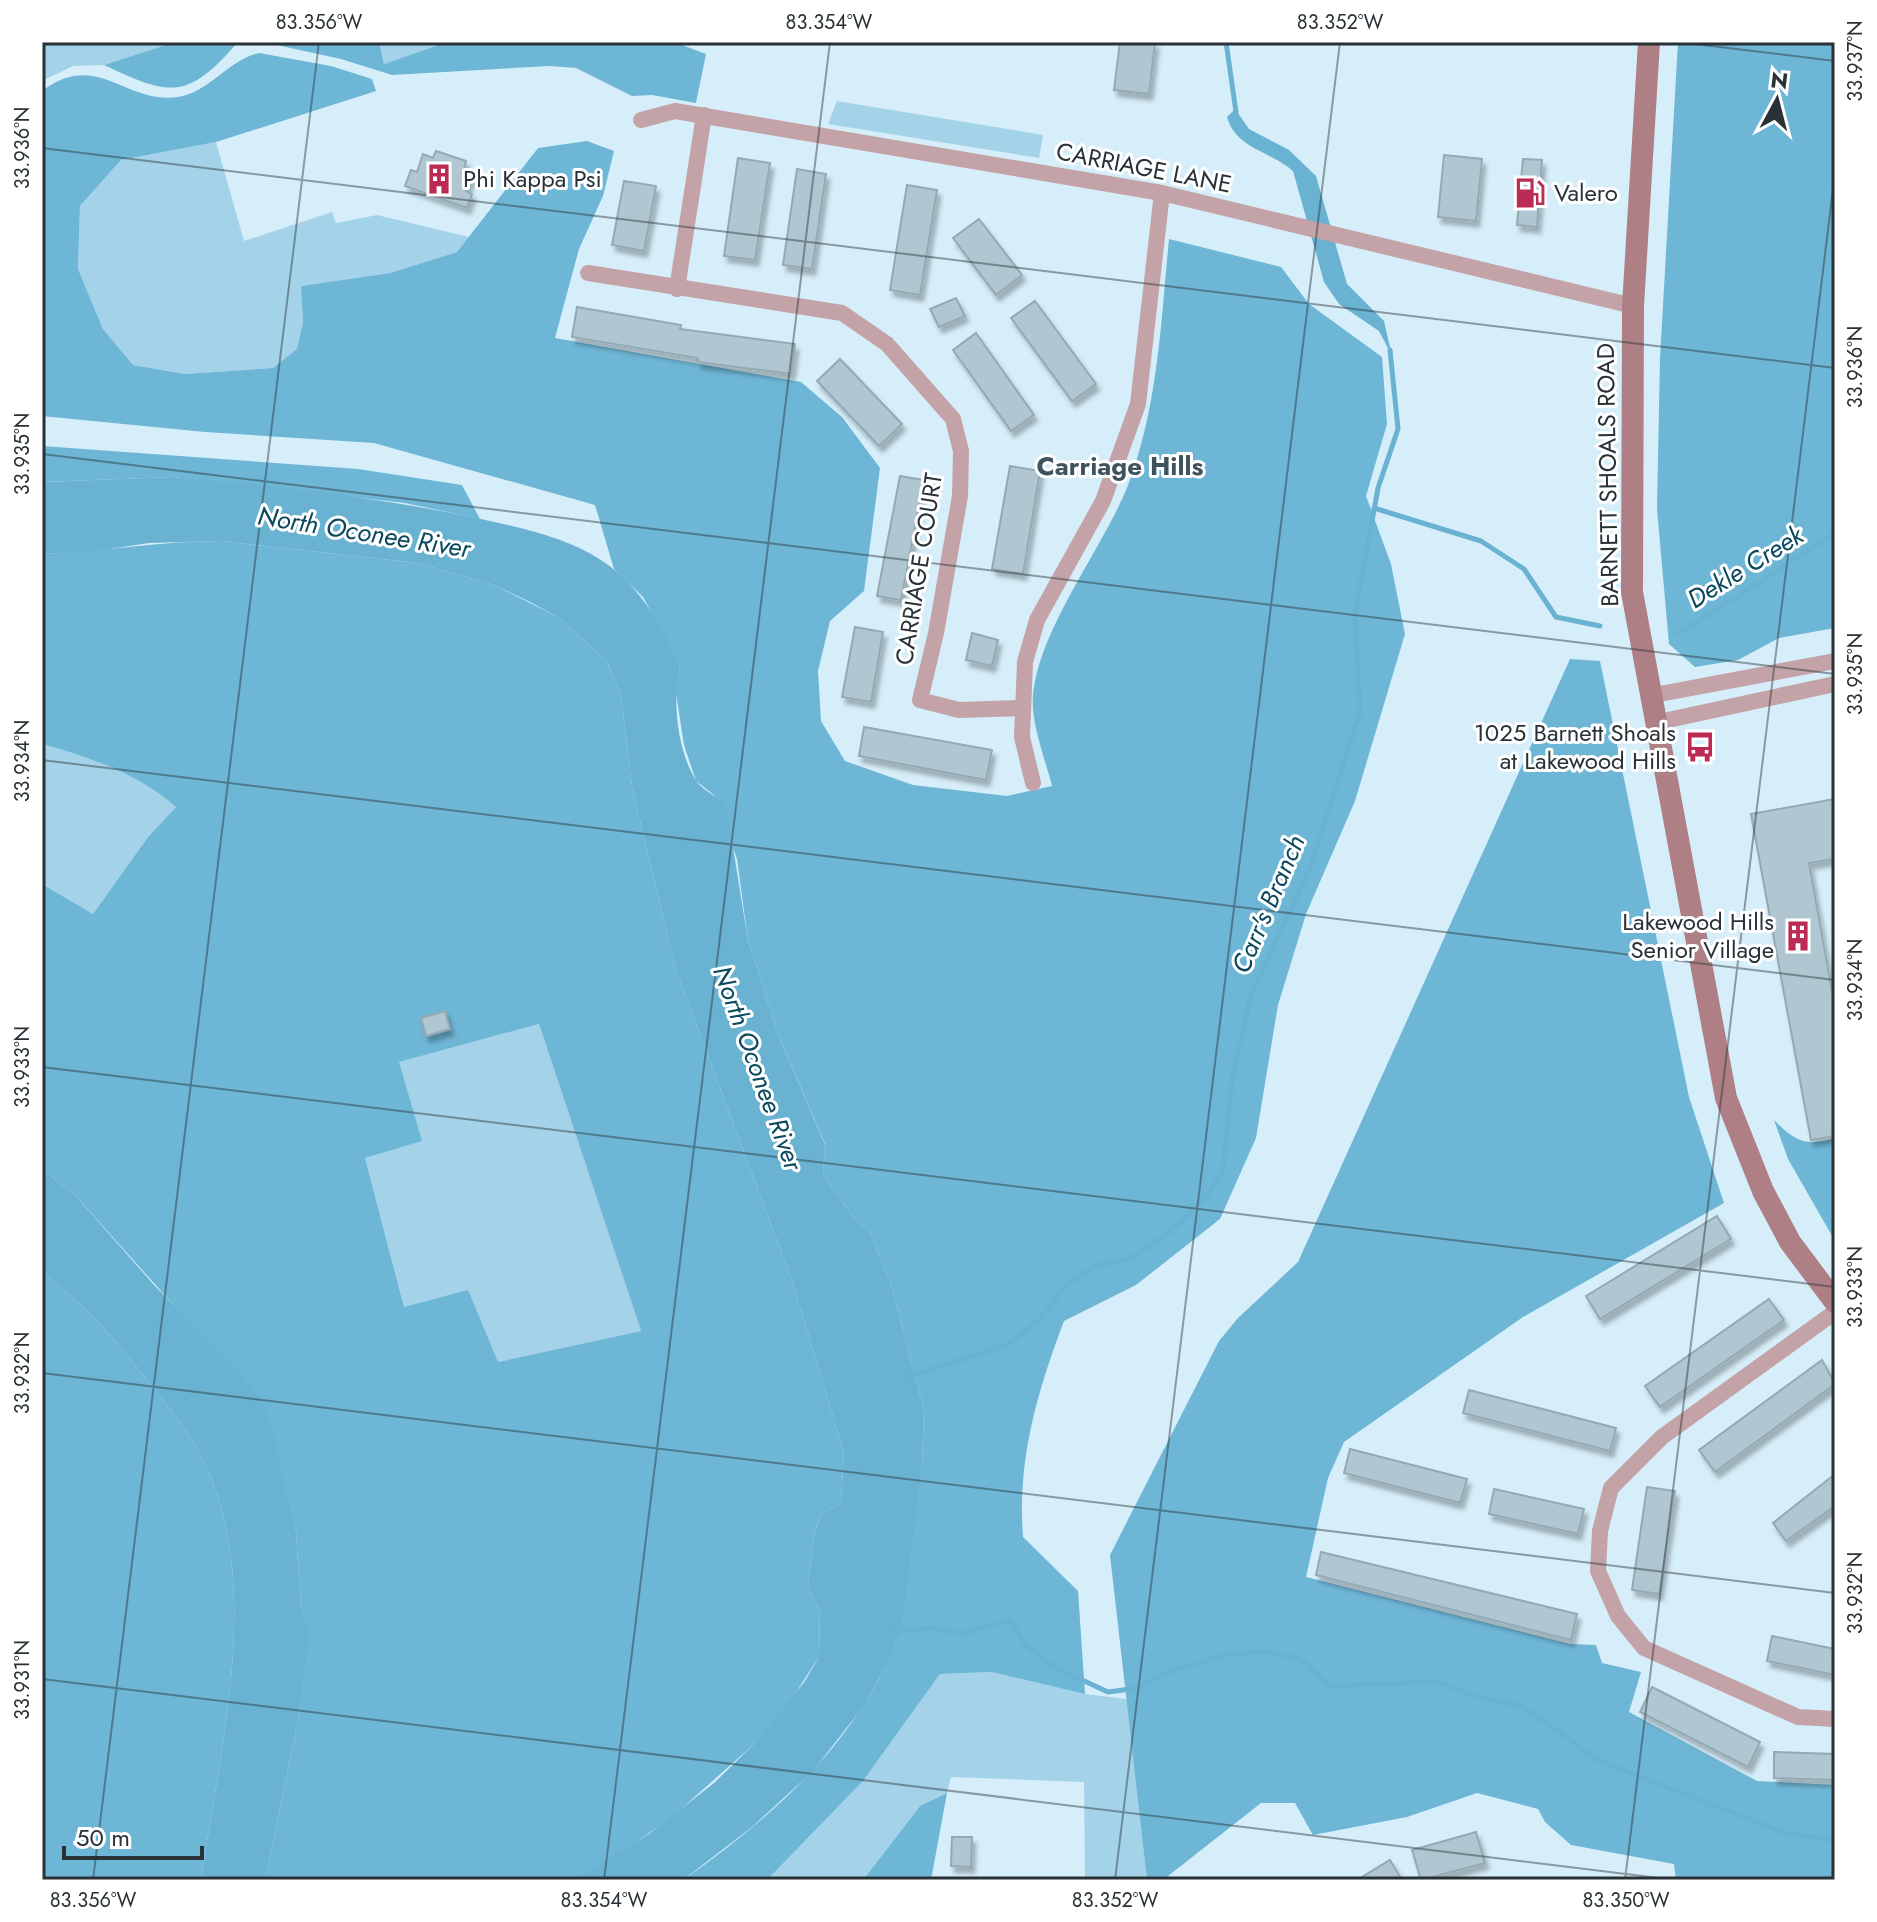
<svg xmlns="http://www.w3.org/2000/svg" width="1877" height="1922" font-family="Jost,sans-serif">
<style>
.green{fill:#a4d3e9}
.forest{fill:#6eb6d6;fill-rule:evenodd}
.water{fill:#6ab2d1}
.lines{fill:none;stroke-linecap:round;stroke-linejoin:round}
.stream{stroke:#6ab2d1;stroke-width:5}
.building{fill:#b0c7d2;stroke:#93a9b4;stroke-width:2;filter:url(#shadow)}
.street{stroke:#c3a3a7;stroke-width:16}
.secondary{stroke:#ae8086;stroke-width:22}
.ticks{fill:none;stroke:#283135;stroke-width:2;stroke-opacity:0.45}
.labels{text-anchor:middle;stroke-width:6;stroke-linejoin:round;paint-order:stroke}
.street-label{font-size:24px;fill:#283135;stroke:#fff}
.poi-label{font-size:24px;fill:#283135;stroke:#fff;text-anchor:start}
.neighbourhood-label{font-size:26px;font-weight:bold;fill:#3f535c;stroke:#fff}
.water-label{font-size:26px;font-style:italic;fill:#0a485e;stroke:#fff}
.neatline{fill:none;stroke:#283135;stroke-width:3}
.ticks-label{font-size:20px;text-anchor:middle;fill:#283135}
</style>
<defs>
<filter id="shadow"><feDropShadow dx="3.5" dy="6" stdDeviation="2" flood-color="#0004"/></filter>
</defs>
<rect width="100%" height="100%" fill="#d6eef9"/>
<g class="green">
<polygon points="42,42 175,42 104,65 73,66 42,81"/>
<polygon points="379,42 447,42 384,64"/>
<polygon points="837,101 1043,135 1039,158 828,124"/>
<polygon points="216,142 244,241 332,212 336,223 377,215 469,237 457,252 390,273 301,286 303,323 298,349 273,368 185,374 133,365 103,329 78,269 80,206 121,160"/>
<path d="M42,744c49,14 95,29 134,63l-28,30 -55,77 -51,-30z"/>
<polygon points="539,1024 641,1331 498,1362 404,1307 365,1158 421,1141 398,1062"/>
<polygon points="991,1672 1085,1694 1127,1699 1147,1880 1085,1880 1084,1782 951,1777 947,1793 920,1806 863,1880 767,1880 863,1781 940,1674"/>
</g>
<g class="forest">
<path d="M175,42h63c-51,59 -68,54 -134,23z"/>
<polygon points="263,42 379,42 384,64 447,42 674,42 706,54 696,103 652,95 632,96 576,68 549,66 392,75 341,59"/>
<polygon points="1678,42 1835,42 1835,628 1779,638 1738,660 1695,667 1669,644 1657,509 1660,358"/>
<path d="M259,53l72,13 41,13 4,12 -160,51 -95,18 -41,46 -2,63 25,60 30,36 52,9 88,-6 24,-19 6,-26 -2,-37 89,-13 67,-21 81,-104 49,-7 27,10 -11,45 -24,53 -24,89 246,44 41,35 38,51 -16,123 -34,30 -12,50 3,50 24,40 68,24 94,11 45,-10c-6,-24 -17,-52 -19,-77 -4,-68 70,-159 95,-224 30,-78 33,-164 41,-246l112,28 28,37 73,53 5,67 -21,72 25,68 14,70 -50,167 -49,113 -28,91 -22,133 -36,81 -84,66 -72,36c-27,71 -47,140 -41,216l55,54 7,103 -94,-22 -51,2 -77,107 -96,99h-84c89,-63 174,-137 214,-241l25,-171 2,-58 -32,-122 -23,-59 -11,-5 -35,-50 2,-30 -46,-107 -31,-96 -11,-82 -22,-63 -19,-15 -12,-36 -9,-58 5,-21 -37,-69 -29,-28 -19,-64 -221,-62 -169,-11 -163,-16v-325c55,-42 84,14 136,6 32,-5 50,-37 81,-44z"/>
<polygon points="42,446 358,469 462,485 480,519 405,503 173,477 42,482"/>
<path d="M221,541l197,22 76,22 64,32 49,44 14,34 11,92 43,180 117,313 52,173 -3,50 -19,11 -7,17 -7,56 12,23 -1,47 -30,46 -36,42 -82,73 -45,31 -53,31h-308l35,-169 8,-80 -7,-24 -5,-76 -13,-47 -95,-163 -115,-128 -31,-24v-285l51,30 55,-77 28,-30c-39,-34 -85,-49 -134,-63v-190c60,-2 118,-13 179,-13zM539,1024l102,307 -143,31 -30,-72 -64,17 -39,-149 57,-17 -23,-79z"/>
<polygon points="1570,659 1600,661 1689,1097 1724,1203 1523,1317 1344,1442 1328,1478 1306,1577 1570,1644 1596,1645 1602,1663 1641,1672 1629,1712 1757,1781 1835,1785 1835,1880 1676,1880 1674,1864 1571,1845 1545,1822 1538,1809 1477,1793 1407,1817 1313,1835 1295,1803 1261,1803 1163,1880 1147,1880 1110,1555 1219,1341 1238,1318 1298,1262"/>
<path d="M1774,1120c21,21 31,27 61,18v103l-47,-82z"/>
<path d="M42,1273c39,27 73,66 102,103 22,28 48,59 62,90 57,124 13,286 -5,414h-159z"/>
<polygon points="947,1793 931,1880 863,1880 920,1806"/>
</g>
<g class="water">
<path d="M1235,109l14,20 40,21 27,26 31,108 37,37 8,35 -13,-25 -40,-27 -15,-22 -31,-111c-22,-20 -57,-22 -66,-54z"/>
<path d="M173,477c104,10 206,20 308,42 46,10 98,21 135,52 31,27 47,59 64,95 -8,34 -3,82 15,113 6,10 21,18 31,24l22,138 31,96 46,108 -2,29 35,50 11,5 23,59 32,122 -2,58 -21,161 -12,31 -26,47 -51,65 -60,55 -69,53h-110l76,-46 65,-51 39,-38 52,-64 14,-24 1,-47 -12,-23 7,-56 7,-17 19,-11 3,-50 -52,-173 -117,-313 -43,-180 -11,-92 -14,-34 -49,-44 -28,-15 -36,-17 -76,-22 -197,-22 -72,2 -59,9 -48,2v-72z"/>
<path d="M42,1169l31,24 81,92 88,89 20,29 10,27 24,101 5,76 8,24 -9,80 -35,169h-64c18,-128 62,-290 5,-414 -14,-31 -40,-62 -62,-90 -29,-37 -63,-76 -102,-103z"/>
</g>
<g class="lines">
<g class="stream">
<polyline points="1226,42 1236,112"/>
<polyline points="1374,508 1481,541 1524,569 1556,617 1600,626"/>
<path d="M1677,634c55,-31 104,-69 158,-100"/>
<polyline points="909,1376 1008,1345 1040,1319 1064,1287 1093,1267 1131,1258 1170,1232 1209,1194 1223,1170 1232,1080 1251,995 1310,868 1360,712 1355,615 1378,488 1398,429 1390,350"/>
<polyline points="897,1631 934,1628 963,1634 1009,1620 1026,1645 1054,1667 1108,1692 1138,1688 1168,1672 1229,1654 1264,1652 1301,1659 1329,1686 1436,1682 1478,1697 1522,1706 1598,1760 1784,1833 1835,1840"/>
</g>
</g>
<g class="building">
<polygon points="1120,42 1155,42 1149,94 1114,90"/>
<polygon points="436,151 466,161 464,169 473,172 466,191 472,194 467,208 405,186 411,170 417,172 423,154 433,158"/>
<polygon points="1444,155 1482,159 1476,221 1438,217"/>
<polygon points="738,158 770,163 755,260 724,256"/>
<polygon points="1523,159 1542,160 1537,227 1517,225"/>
<polygon points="797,169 826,174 812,269 783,265"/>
<polygon points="624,181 656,186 644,251 612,245"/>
<polygon points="907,185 937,190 920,295 890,290"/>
<polygon points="979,219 1022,275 996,295 953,238"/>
<polygon points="956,298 965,316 939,327 930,309"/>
<polygon points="1035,301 1096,384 1072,401 1011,318"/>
<polygon points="577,307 681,325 680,329 795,344 791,374 698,362 698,358 572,337"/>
<polygon points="976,333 1034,415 1011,431 953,350"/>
<polygon points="840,359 902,424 879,446 817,381"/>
<polygon points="1010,466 1040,471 1023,574 992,569"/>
<polygon points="900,476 924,480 901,600 877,596"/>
<polygon points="855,627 883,632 871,702 842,697"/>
<polygon points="972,633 998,640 992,666 966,660"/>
<polygon points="864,727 992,750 986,780 859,756"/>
<polygon points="1835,799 1835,859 1809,863 1835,1008 1835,1136 1811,1140 1751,814"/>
<polygon points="445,1011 450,1029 426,1036 421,1018"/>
<polygon points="1717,1216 1731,1239 1600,1319 1586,1296"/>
<polygon points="1769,1299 1784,1320 1660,1407 1645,1386"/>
<polygon points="1822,1360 1835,1384 1715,1472 1699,1450"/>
<polygon points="1469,1390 1616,1428 1610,1451 1463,1413"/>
<polygon points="1350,1449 1467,1479 1460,1503 1344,1473"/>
<polygon points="1835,1474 1835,1506 1786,1541 1773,1523"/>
<polygon points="1647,1487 1675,1491 1659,1594 1632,1590"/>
<polygon points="1494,1489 1584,1509 1578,1534 1489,1514"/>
<polygon points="1321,1552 1577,1614 1571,1640 1316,1575"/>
<polygon points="1772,1636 1835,1649 1835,1675 1767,1661"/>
<polygon points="1652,1687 1760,1742 1748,1767 1640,1712"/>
<polygon points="1774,1752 1835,1754 1835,1780 1774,1778"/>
<polygon points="1476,1832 1485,1863 1421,1880 1412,1850"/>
<polygon points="952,1837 972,1837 971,1867 951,1866"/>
<polygon points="1390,1860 1402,1880 1357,1880"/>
</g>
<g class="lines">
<g class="street">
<polyline points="641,120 675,111 1162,193 1633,306"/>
<polyline points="588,273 842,313 887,344 953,419 961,451 960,496 936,633 920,700 959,710 1022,708"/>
<polyline points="677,289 704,115"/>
<polyline points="1649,696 1835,661"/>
<polyline points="1654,723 1835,684"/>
<polyline points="1033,783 1022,737 1025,662 1037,620 1103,501 1138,404 1162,193"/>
<polyline points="1835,1312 1662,1437 1611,1488 1600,1531 1598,1571 1618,1616 1644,1648 1798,1717 1835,1719"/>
</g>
<polyline class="secondary" points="1649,42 1633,306 1632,592 1726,1098 1763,1191 1790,1242 1835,1302"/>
</g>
<path class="ticks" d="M1678,42l157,19M42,148l1793,220M42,454l1793,220M42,760l1793,220M42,1067l1793,220M42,1373l1793,220M42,1679l1633,201M93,1880l226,-1838M604,1880l226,-1838M1115,1880l225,-1838M1625,1880l210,-1707"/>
<defs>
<g id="building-bare" transform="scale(2.4)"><path d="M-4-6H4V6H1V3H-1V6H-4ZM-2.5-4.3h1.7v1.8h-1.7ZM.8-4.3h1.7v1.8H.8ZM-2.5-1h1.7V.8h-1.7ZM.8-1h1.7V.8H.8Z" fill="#bb2b54" stroke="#fff" stroke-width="2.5" paint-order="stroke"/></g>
<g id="fuel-bare" transform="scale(2.4)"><path d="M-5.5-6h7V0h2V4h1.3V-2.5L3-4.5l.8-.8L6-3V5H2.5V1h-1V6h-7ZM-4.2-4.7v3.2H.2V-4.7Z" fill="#bb2b54" stroke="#fff" stroke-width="2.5" paint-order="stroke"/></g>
<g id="bus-bare" transform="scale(2.4)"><path d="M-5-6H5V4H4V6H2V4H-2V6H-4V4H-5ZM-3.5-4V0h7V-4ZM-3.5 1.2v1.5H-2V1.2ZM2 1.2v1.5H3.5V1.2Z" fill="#bb2b54" stroke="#fff" stroke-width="2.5" paint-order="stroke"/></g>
</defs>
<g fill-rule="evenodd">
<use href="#building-bare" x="439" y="179"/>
<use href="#fuel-bare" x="1530" y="193"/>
<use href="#bus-bare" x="1700" y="747"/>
<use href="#building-bare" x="1798" y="936"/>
</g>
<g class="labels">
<g class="street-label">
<text transform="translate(1144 168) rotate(11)" y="8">CARRIAGE LANE</text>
<text transform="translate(1608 475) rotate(-91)" y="8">BARNETT SHOALS ROAD</text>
<text transform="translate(919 569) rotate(-81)" y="8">CARRIAGE COURT</text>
</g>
<g class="poi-label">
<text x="463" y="187">Phi Kappa Psi</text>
<text x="1554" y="201">Valero</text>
<text x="1676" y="741" text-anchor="end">1025 Barnett Shoals<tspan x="1676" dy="28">at Lakewood Hills</tspan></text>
<text x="1774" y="930" text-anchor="end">Lakewood Hills<tspan x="1774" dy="28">Senior Village</tspan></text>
</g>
<g class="neighbourhood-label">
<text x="1120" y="475">Carriage Hills</text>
</g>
<g class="water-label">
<text transform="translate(364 532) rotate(9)" y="9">North Oconee River</text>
<text transform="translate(1745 567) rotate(-32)" y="9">Dekle Creek</text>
<text transform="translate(1268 904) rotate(-67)" y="9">Carr's Branch</text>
<text transform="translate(758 1068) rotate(70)" y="9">North Oconee River</text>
</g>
</g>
<rect width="1877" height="1922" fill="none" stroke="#ffffff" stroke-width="88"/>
<g transform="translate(1777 100) rotate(7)" stroke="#ffffff" stroke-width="6" paint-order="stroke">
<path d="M0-6L14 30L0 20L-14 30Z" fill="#283135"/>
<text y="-12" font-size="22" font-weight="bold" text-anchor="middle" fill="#283135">N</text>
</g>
<path d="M64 1846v12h138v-12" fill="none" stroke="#283135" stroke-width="4"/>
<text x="76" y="1846" font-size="24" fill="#283135" stroke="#ffffff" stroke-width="6" paint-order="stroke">50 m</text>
<rect x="44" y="44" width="1789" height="1834" class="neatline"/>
<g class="ticks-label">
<text x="319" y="29">83.356°W</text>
<text x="829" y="29">83.354°W</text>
<text x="1340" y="29">83.352°W</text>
<text transform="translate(1855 61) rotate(-90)" y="7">33.937°N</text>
<text transform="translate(22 148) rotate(-90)" y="7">33.936°N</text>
<text transform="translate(1855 367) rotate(-90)" y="7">33.936°N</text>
<text transform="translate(22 454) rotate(-90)" y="7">33.935°N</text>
<text transform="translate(1855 674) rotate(-90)" y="7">33.935°N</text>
<text transform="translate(22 761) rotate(-90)" y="7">33.934°N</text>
<text transform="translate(1855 980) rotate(-90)" y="7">33.934°N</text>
<text transform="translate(22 1067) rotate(-90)" y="7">33.933°N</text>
<text transform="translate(1855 1287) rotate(-90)" y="7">33.933°N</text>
<text transform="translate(22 1373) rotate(-90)" y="7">33.932°N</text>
<text transform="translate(1855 1593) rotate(-90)" y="7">33.932°N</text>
<text transform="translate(22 1680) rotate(-90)" y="7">33.931°N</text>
<text x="93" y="1907">83.356°W</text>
<text x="604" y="1907">83.354°W</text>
<text x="1115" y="1907">83.352°W</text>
<text x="1626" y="1907">83.350°W</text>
</g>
</svg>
